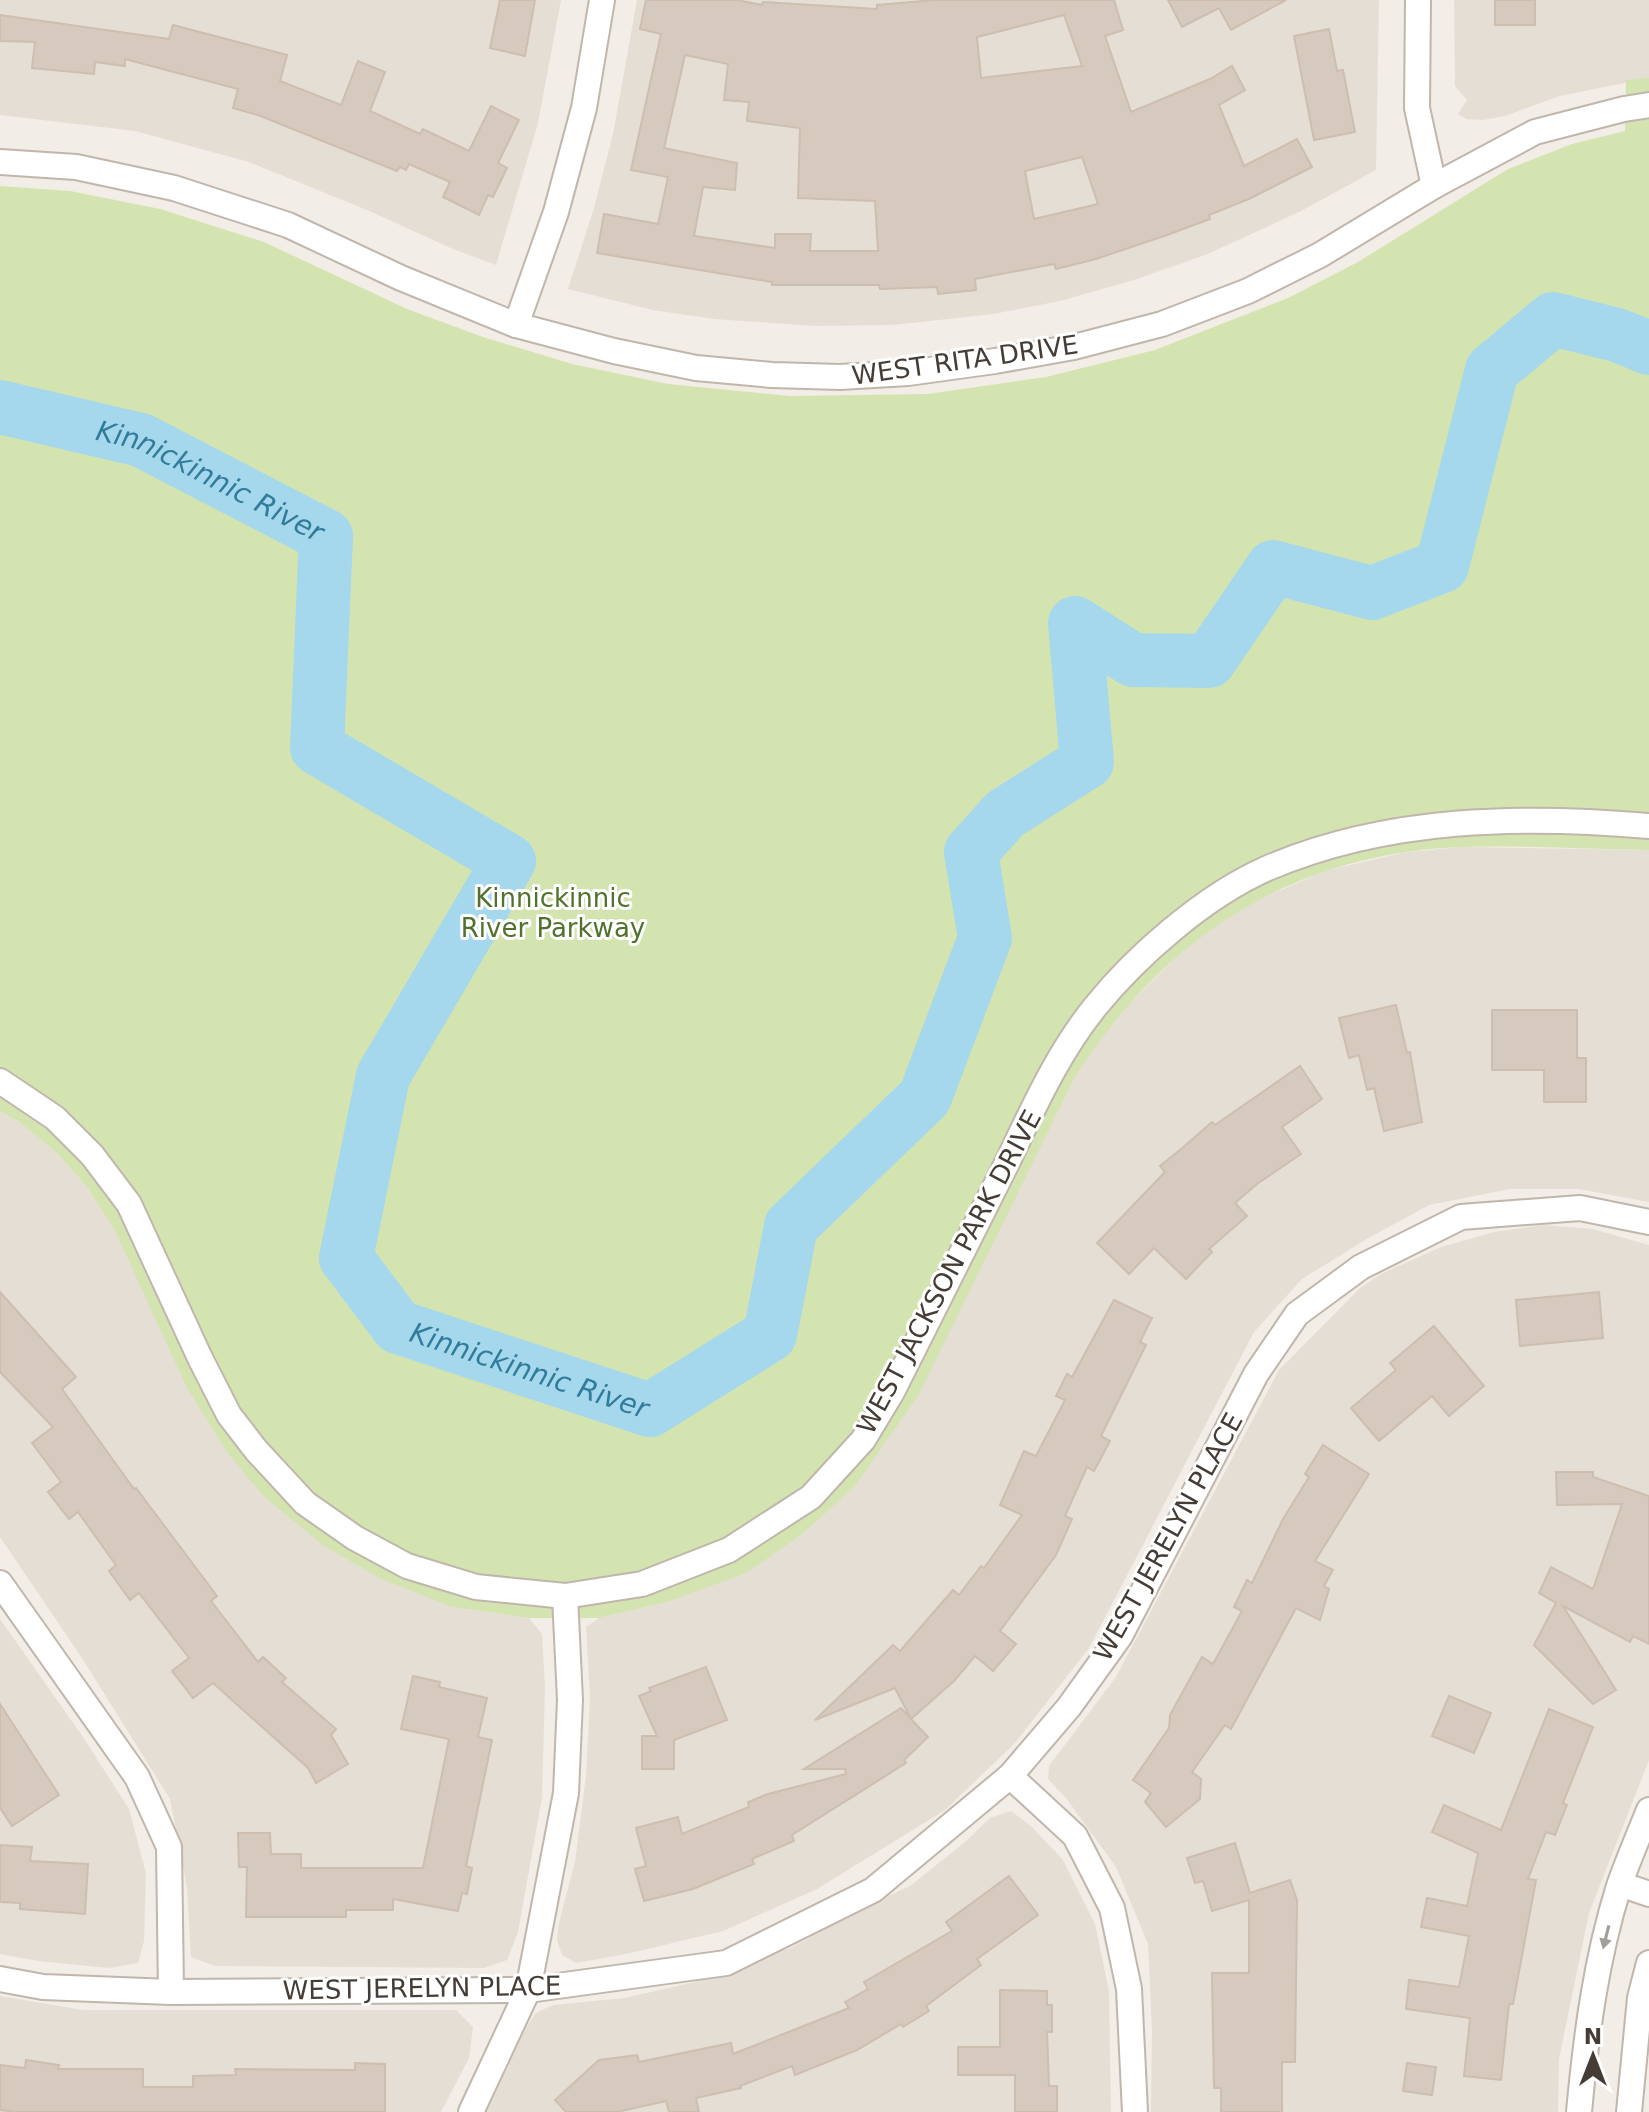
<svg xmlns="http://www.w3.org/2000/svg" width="1649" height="2112" font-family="'DejaVu Sans',sans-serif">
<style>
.residential{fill:#e5ded4}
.green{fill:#d4e4b0}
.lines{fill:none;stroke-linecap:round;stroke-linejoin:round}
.river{stroke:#a5d8ec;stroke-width:54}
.building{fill:#d6cabf;stroke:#cdbeaf;stroke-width:2;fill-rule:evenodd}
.minor-casing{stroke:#c0b6ac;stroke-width:28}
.minor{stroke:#fff;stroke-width:24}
.oneway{fill:#a29e9a}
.labels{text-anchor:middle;stroke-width:6;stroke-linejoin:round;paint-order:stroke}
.street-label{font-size:26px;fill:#443c35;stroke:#fff}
.park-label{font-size:26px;fill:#50722c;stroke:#fff}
.water-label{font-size:28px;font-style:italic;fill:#317c9a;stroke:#fff}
</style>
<rect width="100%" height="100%" fill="#f2ede6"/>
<g class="residential">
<polygon points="0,0 561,0 538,123 496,265 453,249 367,210 249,162 135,131 0,115"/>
<polygon points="637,0 1379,0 1376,170 1301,211 1208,254 1134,280 1060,301 993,314 893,325 814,326 714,319 653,310 568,289 594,208 613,134"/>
<polygon points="1454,0 1649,0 1649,78 1560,96 1505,116 1483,120 1467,119 1458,114 1467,100 1455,86"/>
<polygon points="1460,847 1649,850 1649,1202 1579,1189 1510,1189 1429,1205 1365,1240 1302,1279 1254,1332 1089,1648 1015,1743 945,1810 817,1889 723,1931 626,1954 576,1963 562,1955 557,1940 559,1923 575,1862 586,1776 590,1698 586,1627 599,1618 667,1602 1012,1202 1074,1079 1096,1044 1128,1005 1190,943 1253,902 1325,871 1401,853"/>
<polygon points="0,1111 19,1122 57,1153 87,1187 116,1233 452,1607 529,1618 542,1634 545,1687 542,1798 518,1932 507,1960 484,1968 215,1966 191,1957 187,1887 170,1799 82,1658 0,1537"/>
<polygon points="1543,1225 1593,1229 1649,1245 1649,1760 1589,1913 1559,2059 1558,2112 1151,2112 1152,2032 1148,1944 1116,1867 1066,1798 1048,1779 1049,1766 1116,1677 1279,1370 1360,1288 1381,1274 1441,1247 1494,1232"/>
<polygon points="0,1619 83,1737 129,1809 146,1873 144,1941 138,1963 109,1968 38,1961 0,1954"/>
<polygon points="1011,1811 1031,1826 1063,1860 1095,1924 1109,1991 1111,2112 486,2112 526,2028 536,2013 553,2005 625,1998 695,1982 793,1947 854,1912 910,1886 965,1842 990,1818"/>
<polygon points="0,1996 83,2010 456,2010 473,2027 469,2058 441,2112 0,2112"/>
</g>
<path class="green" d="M1649,78v772c-63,-1 -127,-5 -189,-3 -168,7 -298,91 -386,232l-156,317 -64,91 -53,48 -55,38 -79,29 -68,16h-70l-77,-11 -73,-29 -56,-33 -60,-49 -36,-44 -40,-64 -71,-155 -29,-46 -30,-34 -38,-31 -19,-11v-925l70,5 90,18 104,33 143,67 76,28 89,27 96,20 122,12 138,-2 118,-17 109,-27 133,-52 70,-36 150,-93 64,-25 53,-13 1,-51z"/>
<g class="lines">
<path class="river" id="s1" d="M0,407l141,33 185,96 -9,212 192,113 -126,215 -37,182 52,69 252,83 120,-75 21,-109 134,-129 60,-159 -14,-86 34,-38 82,-52 -12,-139 58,37 76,1 64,-94 99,26 70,-27 50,-196 61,-51 64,16 32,13"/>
</g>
<g class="building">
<polygon points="500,0 535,0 525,56 490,48"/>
<path d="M646,0h91l25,5 1,-3 114,7v-4l58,-5h179l9,30 -18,6 26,76 79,-33 22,-13 13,24 -26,15 25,61 53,-27 15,28 -61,31 -42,17 1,4 -43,16 -71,24 -40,10 -2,-5 -79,15 1,11 -38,4 -1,-7 -57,2 -1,-4h-107v-3l-175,-29 7,-39 54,10 10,-47 -37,-7 30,-136 -21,-5zM1064,15l18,51 -101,12 -4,-41zM685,55l43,9 -4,36 25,2 -2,19 53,7 -2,70 77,3 3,50h-68l1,-17h-36v14l-81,-12 9,-49 32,3 2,-27 -73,-15zM1082,157l16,47 -64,15 -9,-48z"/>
<polygon points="1168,0 1286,0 1231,30 1219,8 1182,27"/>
<rect x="1495" y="0" width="40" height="25"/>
<polygon points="0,15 169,39 173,25 287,55 280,81 341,105 358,61 385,72 370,111 420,134 423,129 469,151 491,106 519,120 498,163 507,168 493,197 488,195 479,215 443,197 450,182 409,164 406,170 400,167 397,171 258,115 233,108 238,89 125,59 125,66 95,62 94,74 32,68 35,42 0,41"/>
<polygon points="1329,29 1337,71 1343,70 1355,132 1314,140 1294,36"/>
<polygon points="1396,1005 1407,1053 1410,1052 1422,1122 1384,1131 1374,1088 1367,1090 1359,1055 1349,1058 1339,1018"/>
<polygon points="1492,1010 1577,1010 1577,1058 1586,1058 1586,1102 1544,1102 1544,1070 1492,1070"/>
<polygon points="1300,1066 1322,1099 1282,1127 1301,1154 1257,1184 1235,1203 1247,1216 1209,1249 1212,1252 1186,1279 1154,1248 1129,1274 1097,1243 1165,1172 1160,1166 1180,1150 1212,1122 1215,1125"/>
<polygon points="0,1292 76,1377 62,1389 134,1489 136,1488 217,1596 211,1601 258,1662 263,1657 286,1678 282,1682 336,1729 331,1735 348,1764 316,1783 308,1768 213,1683 193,1698 172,1671 189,1658 139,1593 130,1600 109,1571 116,1565 78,1512 69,1519 48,1492 61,1482 32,1443 53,1427 0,1372"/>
<polygon points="1599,1292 1603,1338 1520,1346 1516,1300"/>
<polygon points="1114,1300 1152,1318 1140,1342 1146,1345 1101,1436 1110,1441 1094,1471 1087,1467 1065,1516 1072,1519 1056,1555 1000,1631 1016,1644 993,1671 975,1656 954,1681 911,1719 928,1737 904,1760 906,1763 792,1835 794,1841 752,1859 754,1864 693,1889 644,1901 635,1869 646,1866 636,1828 678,1817 682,1834 749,1807 748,1802 768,1794 846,1774 845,1769 804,1769 901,1708 911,1719 895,1688 815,1720 893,1645 900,1651 953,1590 959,1595 981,1566 984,1568 1022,1515 1000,1505 1024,1451 1036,1456 1065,1400 1056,1396 1067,1374 1072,1377"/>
<polygon points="1434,1326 1484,1386 1449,1416 1432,1396 1379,1441 1351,1408 1396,1370 1390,1363"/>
<polygon points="1323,1445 1369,1474 1315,1561 1333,1570 1324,1586 1329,1589 1320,1620 1296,1608 1231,1729 1225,1725 1192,1772 1201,1779 1200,1799 1166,1827 1145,1802 1151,1793 1133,1780 1169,1728 1170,1715 1202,1657 1213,1664 1242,1611 1234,1607 1247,1580 1252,1583 1283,1519 1309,1477 1305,1474"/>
<polygon points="1556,1472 1593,1472 1593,1477 1649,1496 1649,1644 1633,1636 1630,1642 1563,1606 1616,1690 1593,1704 1534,1645 1556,1603 1539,1593 1551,1567 1593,1589 1622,1504 1557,1505"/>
<polygon points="706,1667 727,1720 674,1740 674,1769 642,1769 642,1736 657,1736 639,1696 651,1691 649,1688"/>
<polygon points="413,1676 440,1682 439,1687 487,1698 478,1737 492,1740 466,1866 472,1868 467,1894 462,1893 458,1911 393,1899 393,1910 346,1910 346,1917 246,1917 247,1867 239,1867 238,1833 270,1833 271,1854 301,1854 301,1868 423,1868 449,1739 401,1729"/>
<polygon points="1449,1696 1491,1713 1474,1753 1432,1736"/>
<polygon points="0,1704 59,1795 12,1826 0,1808"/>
<polygon points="1549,1709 1593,1727 1563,1803 1567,1805 1555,1835 1546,1832 1528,1879 1536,1880 1513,2004 1509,2004 1501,2080 1464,2076 1470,2018 1406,2009 1409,1980 1459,1987 1469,1936 1421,1927 1427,1898 1467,1906 1478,1853 1432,1832 1444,1805 1501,1830"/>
<polygon points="1235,1843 1250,1893 1290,1880 1297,1900 1295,2062 1282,2062 1282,2112 1221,2112 1221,2088 1214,2088 1212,1973 1249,1973 1249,1900 1212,1911 1203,1881 1195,1883 1187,1858"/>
<polygon points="0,1845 32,1847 30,1861 88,1864 85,1914 20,1909 20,1903 0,1902"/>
<polygon points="1009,1876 1038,1915 977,1959 981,1965 926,2006 929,2011 903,2027 901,2024 857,2050 795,2075 792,2066 740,2086 741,2088 696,2098 699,2112 669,2112 666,2101 617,2112 566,2112 555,2100 599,2060 637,2055 639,2062 731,2043 733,2054 849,2008 845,2002 868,1989 864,1982 952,1931 946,1922"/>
<polygon points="1000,1990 1047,1991 1047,2005 1052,2005 1052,2032 1047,2032 1049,2086 1057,2086 1057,2112 1015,2112 1015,2075 958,2075 958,2047 1000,2047"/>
<polygon points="26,2060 59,2065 58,2069 143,2069 143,2087 193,2087 193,2076 236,2075 235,2069 355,2070 355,2063 385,2064 385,2112 17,2112 0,2110 0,2065 25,2068"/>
<polygon points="1407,2063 1436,2067 1432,2095 1403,2091"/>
</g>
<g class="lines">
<g class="minor-casing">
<g id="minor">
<polyline points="1418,0 1417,108 1434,186"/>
<polyline points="0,162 76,167 174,188 288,225 401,278 516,325 614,351 696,368 772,375 840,377 908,373 995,361 1074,347 1162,324 1248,291 1320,255 1434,186 1535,132 1624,109 1649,105"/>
<polyline points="516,325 556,212 584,108 602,0"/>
<path d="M0,1081l55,37 37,37 37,49 71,154 29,57 27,35 49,53 50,35 52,28 69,21 89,9 77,-12 87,-34 82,-53 52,-57 29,-48c38,-76 76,-151 114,-227 26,-54 51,-111 89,-158 42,-52 111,-112 173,-139 119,-51 254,-53 381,-42"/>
<polyline points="0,1583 137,1777 169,1847 171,1992"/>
<polyline points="1010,1776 1075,1836 1112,1908 1129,1989 1135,2112"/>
<polyline points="1620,1884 1649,1894"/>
<polyline points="0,1979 43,1987 171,1992 528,1990 726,1963 873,1890 1010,1776 1069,1707 1120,1636 1256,1374 1297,1314 1361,1267 1461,1217 1580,1208 1649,1222"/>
<polyline points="471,2112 528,1990 566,1793 570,1700 565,1596"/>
<path d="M1579,2112c7,-76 17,-153 40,-226 9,-26 20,-51 30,-76"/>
<polyline points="1629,2112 1640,1998 1649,1963"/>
</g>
</g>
<use href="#minor" class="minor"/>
</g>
<defs><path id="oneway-solid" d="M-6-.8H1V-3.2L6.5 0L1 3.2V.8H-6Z" transform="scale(2)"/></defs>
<use class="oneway" href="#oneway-solid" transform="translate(1606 1937) rotate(104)"/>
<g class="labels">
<g class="street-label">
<text transform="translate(965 360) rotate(-8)" y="9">WEST RITA DRIVE</text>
<text transform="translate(949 1272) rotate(-62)" y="9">WEST JACKSON PARK DRIVE</text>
<text transform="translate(1168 1537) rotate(-61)" y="9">WEST JERELYN PLACE</text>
<text transform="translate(422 1988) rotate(-1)" y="9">WEST JERELYN PLACE</text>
</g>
<g class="park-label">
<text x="553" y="907">Kinnickinnic<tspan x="553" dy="30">River Parkway</tspan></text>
</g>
<g class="water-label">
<text dy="10" stroke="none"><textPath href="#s1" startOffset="224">Kinnickinnic River</textPath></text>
<text dy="10" stroke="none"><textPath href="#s1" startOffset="1448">Kinnickinnic River</textPath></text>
</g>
</g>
<g transform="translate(1593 2056)" stroke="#ffffff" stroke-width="6" paint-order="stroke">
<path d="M0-6L14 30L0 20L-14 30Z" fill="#443c35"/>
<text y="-12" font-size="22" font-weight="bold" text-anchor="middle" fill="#443c35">N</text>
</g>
</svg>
